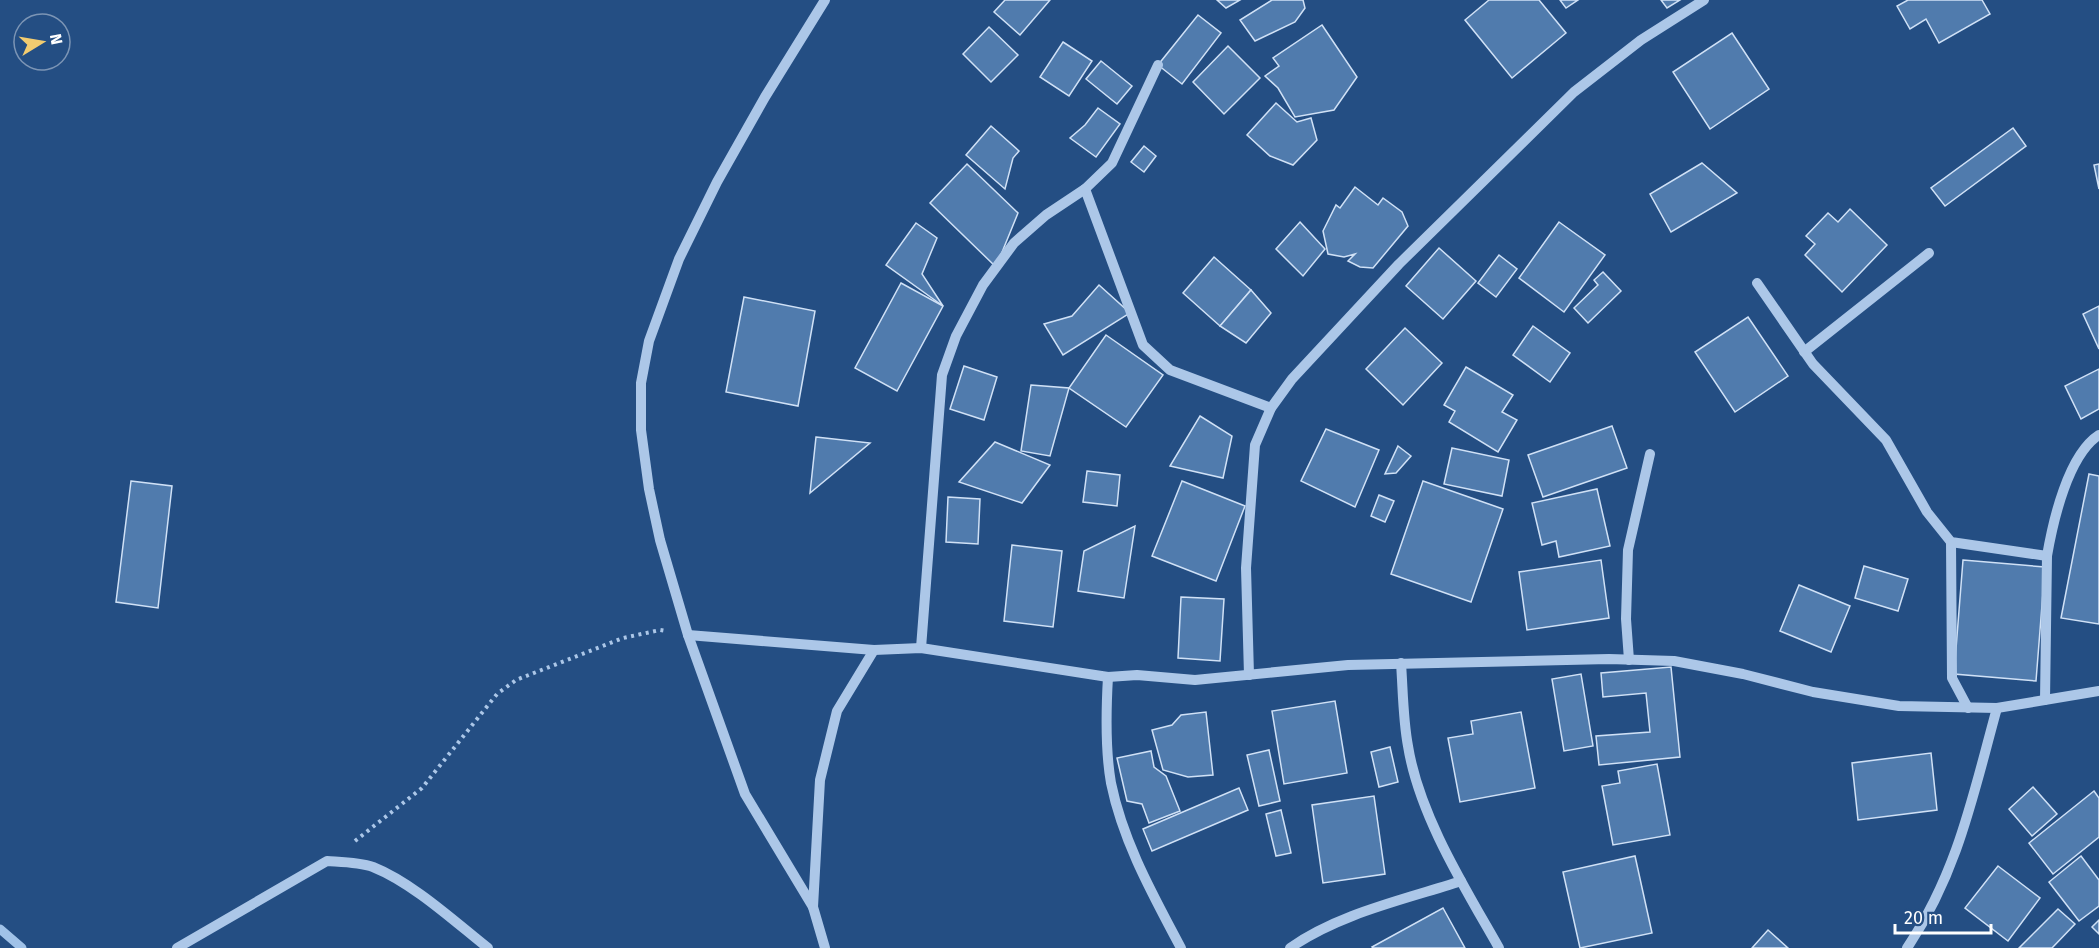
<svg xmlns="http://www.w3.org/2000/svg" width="2099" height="948" font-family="'Fira Sans',sans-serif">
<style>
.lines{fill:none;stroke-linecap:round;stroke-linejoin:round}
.stream{stroke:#a0c2e8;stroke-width:9}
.building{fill:#507bad;stroke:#d0e1f6;stroke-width:1.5}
.path{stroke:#acc7e8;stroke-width:4;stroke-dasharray:3 4.5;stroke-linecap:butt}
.minor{stroke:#acc7e8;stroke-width:10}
</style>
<rect width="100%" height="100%" fill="#244e83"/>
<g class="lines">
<polyline class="stream" points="0,929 22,948"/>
</g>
<g class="building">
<polygon points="1005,0 1050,0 1020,35 994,12"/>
<polygon points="1217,0 1240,0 1226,8"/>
<polygon points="1272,0 1303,0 1305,8 1295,22 1255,41 1240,20"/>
<polygon points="1489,0 1539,0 1566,33 1512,78 1465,20"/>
<polygon points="1560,0 1578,0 1566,8"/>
<polygon points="1661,0 1680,0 1667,8"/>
<polygon points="1908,0 1982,0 1990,14 1939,43 1926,19 1910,29 1897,6"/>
<polygon points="1198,15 1221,33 1182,84 1158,65"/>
<polygon points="1322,25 1357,77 1334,110 1295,117 1278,88 1265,76 1279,66 1273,58"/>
<polygon points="989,27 1018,55 991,82 963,54"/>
<polygon points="1732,33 1769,89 1710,129 1673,72"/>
<polygon points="1063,42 1092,61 1069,96 1040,77"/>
<polygon points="1228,46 1260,78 1224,114 1193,82"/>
<polygon points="1101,61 1132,86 1117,104 1086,79"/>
<polygon points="1276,103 1297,122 1311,118 1317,140 1293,165 1270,156 1247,135"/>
<polygon points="1098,108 1120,124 1096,157 1070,138 1085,125"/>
<polygon points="991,126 1019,151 1013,158 1005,189 966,155"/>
<polygon points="2013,128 2026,146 1945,206 1931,188"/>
<polygon points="1144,146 1156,156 1144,172 1131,162"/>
<polygon points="1702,163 1737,193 1671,232 1650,194"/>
<polygon points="967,164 1018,213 996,267 930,203"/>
<polygon points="2099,164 2099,189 2094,165"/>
<polygon points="1355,187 1378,205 1383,198 1402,212 1408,226 1373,268 1360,267 1348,261 1355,254 1344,257 1328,254 1323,231 1336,205 1340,208"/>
<polygon points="1850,209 1887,245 1842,292 1805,255 1815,244 1806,236 1828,213 1838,222"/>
<polygon points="1300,222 1325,249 1303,276 1276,249"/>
<polygon points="1559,222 1605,255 1564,312 1519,278"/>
<polygon points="916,223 937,238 922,274 943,306 886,265"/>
<polygon points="1439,248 1476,281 1443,319 1406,286"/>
<polygon points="1499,255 1517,269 1496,297 1478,283"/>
<polygon points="1214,257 1251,290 1220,326 1183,293"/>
<polygon points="1603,272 1621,291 1588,323 1574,308 1598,285 1594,280"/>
<polygon points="901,283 943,306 897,391 855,368"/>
<polygon points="1099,285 1130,313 1063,355 1044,324 1072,316"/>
<polygon points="1251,290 1271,313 1246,343 1220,326"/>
<polygon points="744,297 815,311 798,406 726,392"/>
<polygon points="2099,306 2099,349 2083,314"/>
<polygon points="1748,317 1788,376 1735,412 1695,352"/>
<polygon points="1533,326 1570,353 1550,382 1513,355"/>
<polygon points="1405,328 1442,363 1403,405 1366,369"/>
<polygon points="1106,335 1163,375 1126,427 1069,388"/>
<polygon points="964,366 997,377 984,420 950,409"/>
<polygon points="1466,367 1513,395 1502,412 1517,420 1498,452 1449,422 1455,411 1444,405"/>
<polygon points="2099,369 2099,409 2081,419 2065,386"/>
<polygon points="1031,385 1069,388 1050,456 1021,451"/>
<polygon points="1200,416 1232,436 1223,478 1170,466"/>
<polygon points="1612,426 1627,468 1543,497 1528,455"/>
<polygon points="1326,429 1379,450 1355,507 1301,481"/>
<polygon points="816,437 870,443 810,493"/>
<polygon points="995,442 1050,465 1022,503 959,482"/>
<polygon points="1398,446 1411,456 1396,473 1385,474"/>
<polygon points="1452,448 1509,460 1502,496 1444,484"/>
<polygon points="1087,471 1120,475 1117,506 1083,502"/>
<polygon points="2089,474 2099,476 2099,624 2061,618"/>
<polygon points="131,481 172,486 158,608 116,602"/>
<polygon points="1182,481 1245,506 1216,581 1152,556"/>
<polygon points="1423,481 1503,509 1471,602 1391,574"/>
<polygon points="1597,489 1610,546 1559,557 1556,541 1542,545 1532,503"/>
<polygon points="1379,495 1394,501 1385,522 1371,516"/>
<polygon points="948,497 980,499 978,544 946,542"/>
<polygon points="1135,526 1124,598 1078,591 1084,551"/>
<polygon points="1012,545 1062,551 1053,627 1004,621"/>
<polygon points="1601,560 1609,618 1527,630 1519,572"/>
<polygon points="1963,560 2045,567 2036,681 1954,674"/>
<polygon points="1864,566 1908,579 1898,611 1855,598"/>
<polygon points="1799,585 1850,606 1831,652 1780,631"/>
<polygon points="1181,597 1224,599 1220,661 1178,658"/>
<polygon points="1671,667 1680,757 1599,765 1596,736 1650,732 1646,693 1603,697 1601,673"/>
<polygon points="1581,674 1593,746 1564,751 1552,679"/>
<polygon points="1335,701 1347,773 1284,784 1272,711"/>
<polygon points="1206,712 1213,775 1188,777 1163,770 1152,730 1172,725 1181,715"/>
<polygon points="1521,712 1535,788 1460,802 1448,738 1473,734 1471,721"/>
<polygon points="1390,747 1398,782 1379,787 1371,752"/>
<polygon points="1269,750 1280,801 1259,806 1247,755"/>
<polygon points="1151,751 1154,767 1166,776 1180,811 1149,823 1142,804 1127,801 1117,758"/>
<polygon points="1931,753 1937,810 1858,820 1852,763"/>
<polygon points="1657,764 1670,835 1613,845 1602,786 1620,783 1618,771"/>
<polygon points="2033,787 2057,814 2032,836 2009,809"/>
<polygon points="1239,788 1248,810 1152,851 1143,829"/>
<polygon points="2094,791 2099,798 2099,837 2053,874 2029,843"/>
<polygon points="1374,796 1385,874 1323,883 1312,805"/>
<polygon points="1281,810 1291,853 1276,856 1266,814"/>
<polygon points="1635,856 1652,933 1580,948 1563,872"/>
<polygon points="2081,856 2099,880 2099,906 2079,921 2049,882"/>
<polygon points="1998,866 2040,898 2008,941 1965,908"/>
<polygon points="1443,908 1465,948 1373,948 1372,947"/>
<polygon points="2058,909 2075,924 2052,948 2019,948"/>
<polygon points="2099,920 2099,934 2092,927"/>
<polygon points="1768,930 1788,948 1752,948"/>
</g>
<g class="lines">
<polyline class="path" points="355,841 422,788 497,694 516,680 623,638 660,630 666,631"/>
<g class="minor">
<polyline points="1085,189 1143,345 1170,370 1271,408"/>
<polyline points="1757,283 1813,364 1886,440 1927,512 1951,542 2047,556"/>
<polyline points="1804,352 1929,253"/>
<polyline points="1951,542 1952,678 1968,708"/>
<polyline points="688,635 874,650 921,648 1108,677 1137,675 1195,680 1348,665 1609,659 1674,661 1743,674 1813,692 1899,706 1997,708 2099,691"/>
<polyline points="921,648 942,375 956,336 983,285 1014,243 1046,215 1085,189 1112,163 1158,65"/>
<polyline points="1629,660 1626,619 1628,550 1650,454"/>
<path d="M1401,663c2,28 2,57 7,83 11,69 57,142 91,202"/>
<polyline points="1249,675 1246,568 1255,445 1271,408 1292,379 1399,264 1574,92 1641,40 1704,0"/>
<path d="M1108,677c-2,34 -3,72 3,106 12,59 42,112 70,165"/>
<path d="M2045,700l2,-144c6,-35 21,-101 52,-121"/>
<polyline points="813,907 745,794 688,635 660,540 649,489 641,430 641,383 649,341 679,259 717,182 765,97 825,0"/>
<path d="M177,948l150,-87c15,1 32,1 46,6 40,16 82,55 115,81"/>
<polyline points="825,948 813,907 820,780 837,711 874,650"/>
<path d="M1290,948c50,-35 114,-48 171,-67"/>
<path d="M1907,948c51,-76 66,-153 90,-240"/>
</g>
</g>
<g transform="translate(42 42) rotate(79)"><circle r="28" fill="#244e83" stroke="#7c95b5" stroke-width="1.5"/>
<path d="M0-4.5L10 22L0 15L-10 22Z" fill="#f2cc70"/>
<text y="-9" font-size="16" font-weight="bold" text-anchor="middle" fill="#ffffff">N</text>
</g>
<path d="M1895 924v9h96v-9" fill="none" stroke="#ffffff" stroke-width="3"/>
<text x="1904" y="924" font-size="18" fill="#ffffff" stroke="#244e83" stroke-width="4.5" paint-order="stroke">20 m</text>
</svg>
